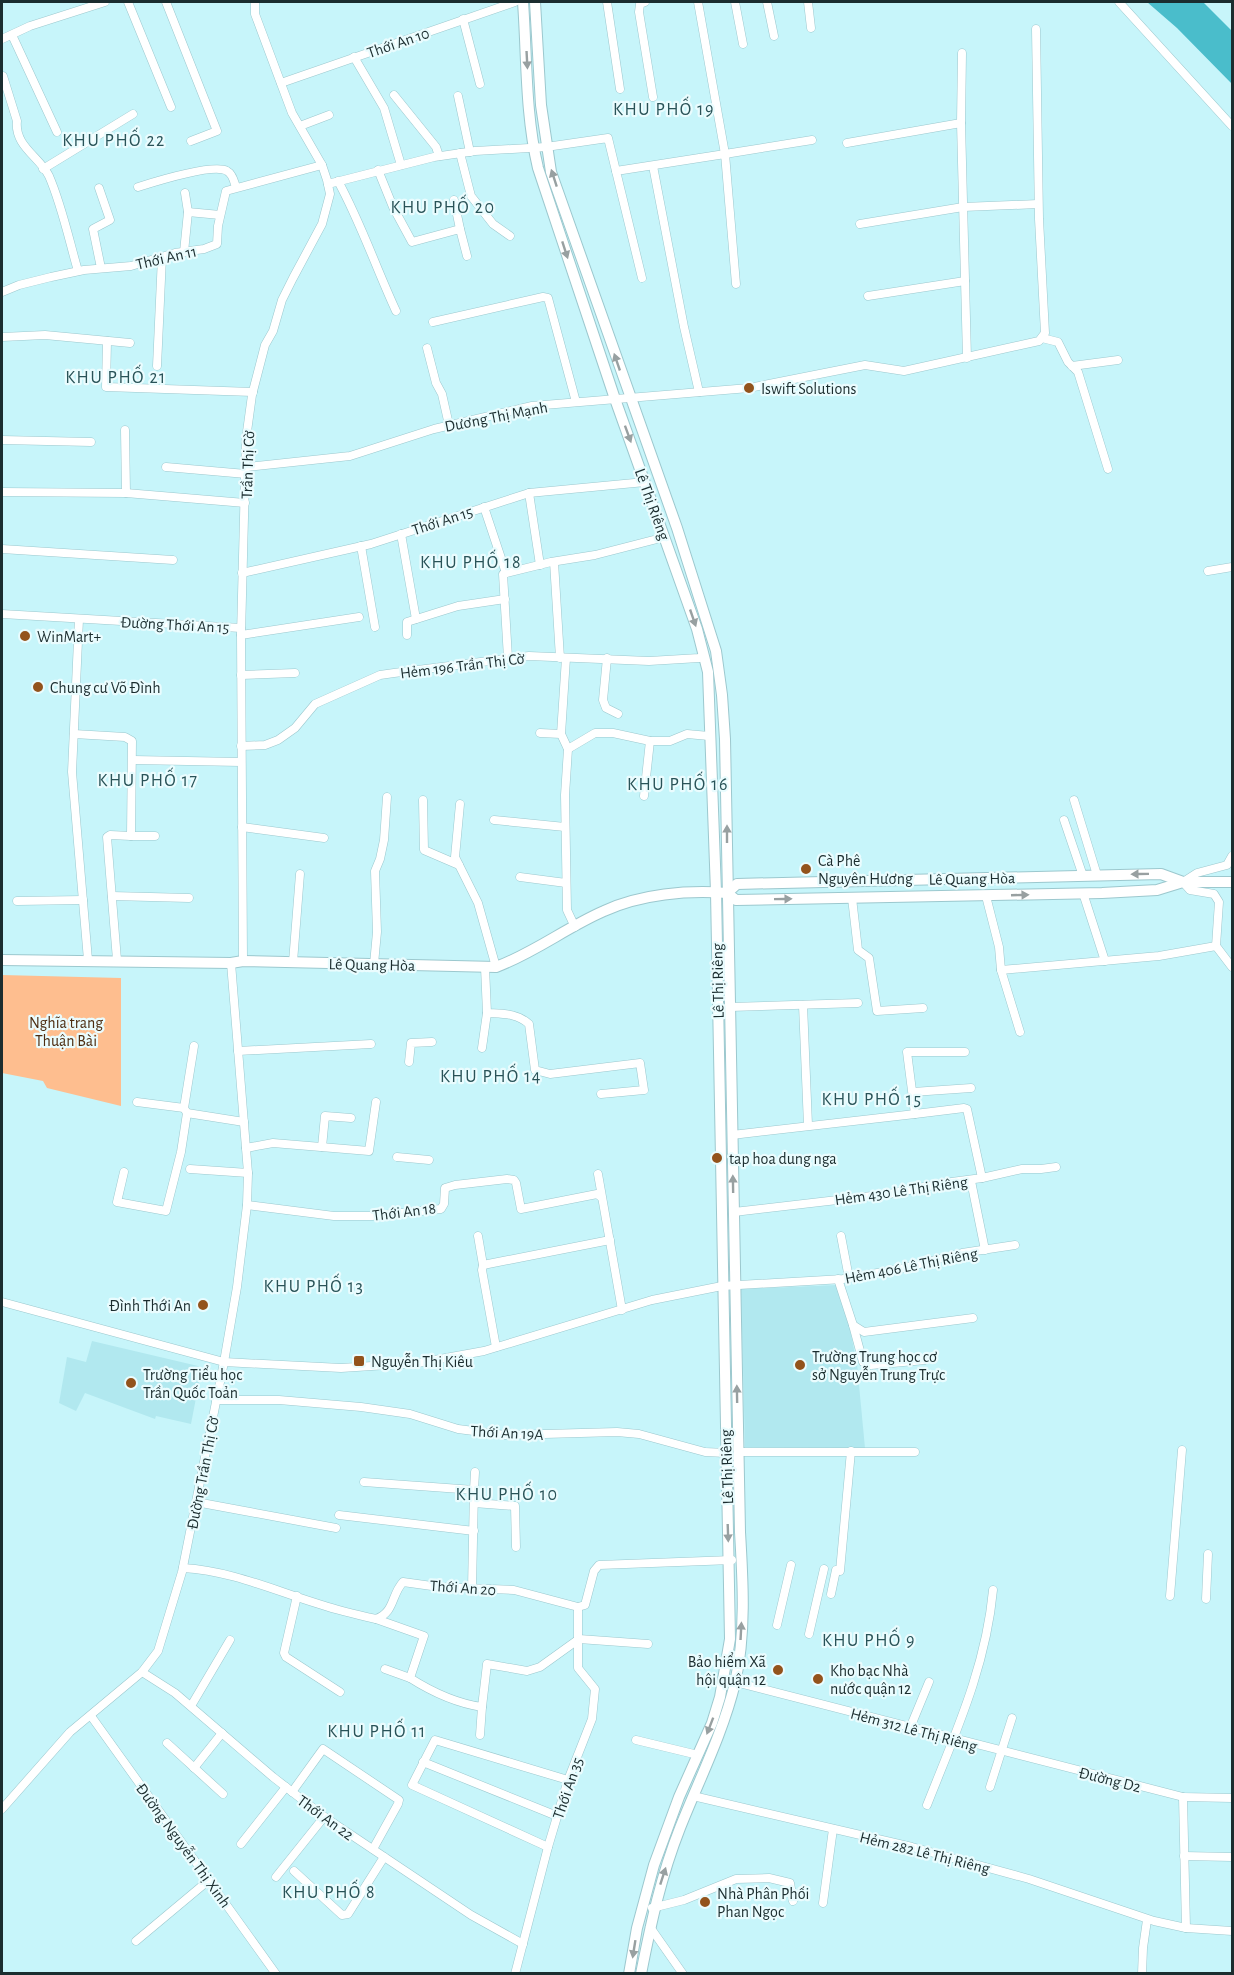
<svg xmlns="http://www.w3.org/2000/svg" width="1234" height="1975" font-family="'Alegreya Sans',sans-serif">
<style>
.built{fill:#b1e8ef}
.green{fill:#febe8f}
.water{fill:#4abdcb}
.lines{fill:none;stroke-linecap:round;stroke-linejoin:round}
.minor-casing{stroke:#9cc8ce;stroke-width:9}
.tertiary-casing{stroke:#9cc8ce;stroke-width:12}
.minor{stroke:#fff;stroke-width:8}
.tertiary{stroke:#fff;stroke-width:10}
.oneway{fill:#98a0a1}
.poi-dot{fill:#93531c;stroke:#eafcfe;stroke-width:2}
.labels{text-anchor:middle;stroke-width:4.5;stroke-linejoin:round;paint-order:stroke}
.street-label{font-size:16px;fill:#1b2d2f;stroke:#eafcfe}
.poi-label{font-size:16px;fill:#1b2d2f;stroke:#eafcfe;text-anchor:start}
.park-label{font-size:16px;fill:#4d2c10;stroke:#eafcfe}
.neighbourhood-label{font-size:18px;letter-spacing:1.5px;fill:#295358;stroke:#eafcfe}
</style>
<rect width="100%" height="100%" fill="#c7f5fa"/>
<g class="built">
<polygon points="837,1285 849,1325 857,1364 865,1448 745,1447 741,1289"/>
<polygon points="92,1341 198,1366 201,1372 191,1424 156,1416 155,1419 85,1393 76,1411 59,1403 67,1357 86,1362"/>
</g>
<polygon class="green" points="2,975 121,978 121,1106 47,1088 43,1081 2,1073"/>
<polygon class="water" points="1147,2 1203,2 1232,31 1232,84 1177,28"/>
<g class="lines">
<g class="minor-casing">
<g id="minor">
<polyline points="128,2 171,107"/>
<polyline points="166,2 217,131 191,141"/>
<polyline points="607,2 620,89"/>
<polyline points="645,2 640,4 639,12 653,97"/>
<polyline points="698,2 725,154 812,140"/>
<polyline points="735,2 743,44"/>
<polyline points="767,2 774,36"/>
<polyline points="808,2 811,28"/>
<polyline points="1119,2 1232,126"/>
<polyline points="463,19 480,84"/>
<polyline points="12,35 57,132"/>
<polyline points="2,39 30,26 105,2"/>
<polyline points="962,53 961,123 967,358"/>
<polyline points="354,57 384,108 401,165"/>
<path d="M3,76l14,45c-3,25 23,36 32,55 13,30 20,64 29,95"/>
<polyline points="281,83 515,2"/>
<polyline points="394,95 436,147 439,156"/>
<polyline points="458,96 470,152"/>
<polyline points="300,126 329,115"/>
<polyline points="847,143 961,123"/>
<polyline points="460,153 471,196 493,224 510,236"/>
<polyline points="653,166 684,327 699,392"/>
<polyline points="43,169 133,114"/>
<polyline points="378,170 393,207 412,242 460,229 467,256"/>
<path d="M338,181c23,42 38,87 58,130"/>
<polyline points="328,184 434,157 475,151 546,147 608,138 616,171"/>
<path d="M138,187c16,-5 76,-24 89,-16 6,3 7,11 9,16"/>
<polyline points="99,188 110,220 93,229 101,268"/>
<polyline points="454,200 460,229"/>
<polyline points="188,212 220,215"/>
<polyline points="860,224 963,207 1038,204"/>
<polyline points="184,252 188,212 185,193"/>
<polyline points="642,278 616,171 725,154 736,284"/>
<polyline points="2,292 19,285 51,277 84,270 131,266 175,253 204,249 217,244 218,226 226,191 322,165"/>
<polyline points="868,296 965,281"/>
<polyline points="433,322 543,297 548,298 576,402"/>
<polyline points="2,337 45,335 130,343"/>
<polyline points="1042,338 1058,342 1068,362 1078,372 1108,469"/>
<polyline points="107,341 106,387 253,392"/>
<polyline points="427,348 436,383 442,394 449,425"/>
<polyline points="157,366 162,257"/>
<polyline points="1072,366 1118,360"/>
<polyline points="125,430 126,493"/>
<polyline points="2,440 91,442"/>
<polyline points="166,467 246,474"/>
<polyline points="247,467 350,456 434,429 532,406 749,388 865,365 904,371 1039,341 1045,333 1039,219 1036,29"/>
<polyline points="2,492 126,493 245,503"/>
<polyline points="529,493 540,565"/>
<polyline points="484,507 506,573"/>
<polyline points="401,534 416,619"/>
<polyline points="361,546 375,627"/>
<polyline points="2,549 173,560"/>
<polyline points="554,562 560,658"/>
<polyline points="1208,571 1232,567"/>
<polyline points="242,573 371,544 529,493 645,482"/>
<polyline points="506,573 551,562 595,555 665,537"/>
<polyline points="506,573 503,574 508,658"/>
<polyline points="2,614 241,628"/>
<polyline points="79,619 72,772 88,960"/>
<polyline points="241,635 359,617"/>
<polyline points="407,635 407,622 458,606 505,599"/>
<polyline points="566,658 561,734 568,749 565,795 567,910 575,927"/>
<polyline points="607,658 603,700 606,708 618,714"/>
<polyline points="241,675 295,673"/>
<polyline points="540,733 561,734"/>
<polyline points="74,734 125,737 132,741 131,836 110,835 107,837 117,960"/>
<polyline points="241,746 265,745 278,740 295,728 315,704 380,675 394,673 529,656 649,661 699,658 704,655"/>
<polyline points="568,749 595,733 613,733 650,741 670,741 687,734 709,736"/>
<polyline points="133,760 241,762"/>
<polyline points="644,796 650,741"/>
<polyline points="423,800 424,850 459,865 478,903 496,967"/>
<polyline points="1074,800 1097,875"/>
<polyline points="494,820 565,827"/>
<polyline points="1064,820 1083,876"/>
<polyline points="242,827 324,838"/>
<polyline points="131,836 155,836"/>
<polyline points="1232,856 1227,865 1197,873 1183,882 1190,890 1214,894 1219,902 1216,946 1232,967"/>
<polyline points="459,865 455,857 460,804"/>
<polyline points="520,877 566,883"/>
<polyline points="1083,893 1105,961"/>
<polyline points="112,896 189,898"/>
<polyline points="986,896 999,947 1001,970 1020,1032"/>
<polyline points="852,898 858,950 869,958 877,1011 923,1008"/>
<polyline points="17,901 83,900"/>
<polyline points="243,961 241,635 246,439 252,395 265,345 273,331 282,300 293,278 322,224 330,194 327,180 322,165 292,113 255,14 255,2"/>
<polyline points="293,962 300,874"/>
<polyline points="374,964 377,932 375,871 380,859 384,840 387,797"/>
<path d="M485,967l2,46c16,1 30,0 42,11l6,46 15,4 90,-11 4,27 -43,4"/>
<polyline points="1001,970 1159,956 1216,946"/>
<polyline points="803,1005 808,1125"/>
<polyline points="730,1007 858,1003"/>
<polyline points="482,1048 487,1013"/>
<polyline points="238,1051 371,1044"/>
<polyline points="409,1062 411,1043 432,1042"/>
<polyline points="913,1092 971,1088"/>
<polyline points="137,1102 184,1108"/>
<polyline points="187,1113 184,1108 194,1046"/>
<polyline points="732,1135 915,1114 907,1052 965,1052"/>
<polyline points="322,1147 325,1116 351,1118"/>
<polyline points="246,1148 273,1143 369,1151 376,1102"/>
<polyline points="397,1157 429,1160"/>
<polyline points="190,1169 248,1173"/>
<polyline points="124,1172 117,1202 166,1211 181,1152 187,1113 244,1122"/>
<polyline points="598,1174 622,1310"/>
<polyline points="982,1178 1022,1169 1041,1169 1056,1167"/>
<polyline points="971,1181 985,1250"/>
<polyline points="247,1205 334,1216 372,1216 441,1209 444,1204 445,1188 455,1185 507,1179 514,1180 516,1183 521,1209 597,1194 601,1197"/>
<polyline points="734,1212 889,1194 944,1183 982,1178 967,1109 964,1108 915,1114"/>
<polyline points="478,1236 483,1265 482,1270 496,1347"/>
<polyline points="841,1236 849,1278"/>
<polyline points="483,1265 610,1240"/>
<polyline points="838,1279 853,1325 864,1332 973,1318"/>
<polyline points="2,1302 224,1362 341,1368 418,1363 484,1351 652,1300 722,1286 843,1279 900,1269 962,1253 1015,1245"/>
<polyline points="853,1325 863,1362 871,1365 925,1360"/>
<polyline points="216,1400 279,1400 361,1407 410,1414 458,1429 505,1435 617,1432 639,1434 705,1452 726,1453"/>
<polyline points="738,1452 915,1452"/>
<polyline points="364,1482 474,1490 472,1589"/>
<polyline points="474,1490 475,1472"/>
<polyline points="196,1502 336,1528"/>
<polyline points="474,1503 515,1506 516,1547"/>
<polyline points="339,1515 474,1531"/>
<path d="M183,1568c50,3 92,23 139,37 18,6 36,10 54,14 19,-7 15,-24 27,-37l36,5 75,3 64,17 7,-2 9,-34 5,-6 133,-5"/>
<polyline points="840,1571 851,1451"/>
<polyline points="831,1594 836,1570"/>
<polyline points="297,1596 284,1653 286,1657 340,1692"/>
<polyline points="1170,1596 1182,1450"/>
<polyline points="1206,1599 1208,1554"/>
<path d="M376,1619l48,17 -14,42c22,14 45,25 72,29l5,-43 40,7 13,-4 39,-28 69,5"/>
<polyline points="777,1625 791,1565"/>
<polyline points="809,1634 824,1569"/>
<polyline points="385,1669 410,1678"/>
<polyline points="142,1672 175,1693 273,1777 326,1818 471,1915 523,1944"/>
<polyline points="735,1682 1183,1797 1232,1798"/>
<polyline points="191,1706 230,1640"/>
<polyline points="91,1716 276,1974"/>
<polyline points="910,1728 929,1682"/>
<polyline points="480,1735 482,1707"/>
<polyline points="636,1740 698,1755"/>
<polyline points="167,1743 223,1794"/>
<polyline points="423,1762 557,1816"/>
<polyline points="194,1768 222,1733"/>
<polyline points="990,1787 1012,1718"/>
<polyline points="292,1792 323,1749 399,1800 398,1804 373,1849"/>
<polyline points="693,1796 912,1847 1029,1879 1154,1921 1186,1928 1232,1931"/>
<polyline points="1183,1797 1186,1928"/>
<path d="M927,1805c28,-71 59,-138 66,-215"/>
<polyline points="2,1809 70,1732 142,1672 158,1651 182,1572 224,1362 237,1287 247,1205 248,1173 231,963"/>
<polyline points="241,1844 286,1787"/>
<polyline points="548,1847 412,1785 435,1740 568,1780"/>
<polyline points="1184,1856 1232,1857"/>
<polyline points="294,1871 342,1915 348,1914 384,1857"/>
<polyline points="276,1877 324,1817"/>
<polyline points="823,1903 833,1829"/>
<polyline points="652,1908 684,1900 736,1879 769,1878 790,1883 793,1901"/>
<polyline points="650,1927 683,1974"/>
<polyline points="136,1941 209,1880"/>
<polyline points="515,1974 548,1847 568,1780 592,1719 595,1689 578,1668 578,1607"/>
<polyline points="1142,1974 1143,1948 1147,1920"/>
</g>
</g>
<g class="tertiary-casing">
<g id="tertiary">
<path d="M523,2c4,55 2,111 15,166l77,231 82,230 11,43 8,220 14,747 -10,58 -8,26 -33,74 -25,68 -17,63 -8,46"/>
<path d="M535,2l6,103 10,67 126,356 39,123 6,44 3,44 15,793c3,50 6,102 -5,151 -12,50 -36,97 -55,145 -19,48 -29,95 -39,146"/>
<polyline points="727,893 737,884 1161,874 1183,882"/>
<path d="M2,960l229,3 12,-2 253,6c38,-14 71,-40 108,-56 37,-17 83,-21 123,-18l9,7 366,-7 55,-3 26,-8h49"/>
</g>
</g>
<use href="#minor" class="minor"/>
<use href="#tertiary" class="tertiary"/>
</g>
<defs><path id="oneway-solid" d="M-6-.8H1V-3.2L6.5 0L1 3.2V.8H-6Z" transform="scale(1.5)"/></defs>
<g class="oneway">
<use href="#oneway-solid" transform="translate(527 60) rotate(87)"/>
<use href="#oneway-solid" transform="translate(554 178) rotate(-108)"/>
<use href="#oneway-solid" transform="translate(565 250) rotate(72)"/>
<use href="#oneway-solid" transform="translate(617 362) rotate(-109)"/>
<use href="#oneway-solid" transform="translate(628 434) rotate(70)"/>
<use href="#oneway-solid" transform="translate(693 618) rotate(71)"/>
<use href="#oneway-solid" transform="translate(727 834) rotate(-90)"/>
<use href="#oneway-solid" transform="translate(1140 874) rotate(179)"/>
<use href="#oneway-solid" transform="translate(1020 895) rotate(-2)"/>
<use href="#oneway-solid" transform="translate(783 899) rotate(-1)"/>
<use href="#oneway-solid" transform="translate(733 1184) rotate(-91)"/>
<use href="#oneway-solid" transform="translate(737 1394) rotate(-91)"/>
<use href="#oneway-solid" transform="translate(728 1533) rotate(88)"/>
<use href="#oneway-solid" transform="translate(741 1631) rotate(-87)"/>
<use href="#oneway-solid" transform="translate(710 1726) rotate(111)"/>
<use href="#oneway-solid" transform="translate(663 1876) rotate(-72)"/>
<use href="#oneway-solid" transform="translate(634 1949) rotate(99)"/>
</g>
<g class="poi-dot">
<circle cx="749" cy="388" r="6"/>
<circle cx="25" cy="636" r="6"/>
<circle cx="38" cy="687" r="6"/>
<circle cx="806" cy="869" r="6"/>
<circle cx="717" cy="1158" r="6"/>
<circle cx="203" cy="1305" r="6"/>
<rect x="353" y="1355" width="12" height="12" rx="3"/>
<circle cx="800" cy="1365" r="6"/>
<circle cx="131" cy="1383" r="6"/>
<circle cx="778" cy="1670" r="6"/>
<circle cx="818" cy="1679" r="6"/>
<circle cx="705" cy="1902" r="6"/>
</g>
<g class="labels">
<g class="street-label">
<text transform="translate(398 42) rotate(-19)" y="6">Thới An 10</text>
<text transform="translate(166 257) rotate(-13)" y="6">Thới An 11</text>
<text transform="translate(496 416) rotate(-11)" y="6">Dương Thị Mạnh</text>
<text transform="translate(247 465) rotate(-88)" y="6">Trần Thị Cờ</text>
<text transform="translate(653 504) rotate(70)" y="6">Lê Thị Riêng</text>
<text transform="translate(442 520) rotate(-18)" y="6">Thới An 15</text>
<text transform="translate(175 624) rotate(3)" y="6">Đường Thới An 15</text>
<text transform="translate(462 665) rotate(-7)" y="6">Hẻm 196 Trần Thị Cờ</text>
<text transform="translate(972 878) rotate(-1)" y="6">Lê Quang Hòa</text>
<text transform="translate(372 964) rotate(1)" y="6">Lê Quang Hòa</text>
<text transform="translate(717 981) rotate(-91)" y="6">Lê Thị Riêng</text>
<text transform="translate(901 1190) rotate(-8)" y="6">Hẻm 430 Lê Thị Riêng</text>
<text transform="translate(404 1211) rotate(-7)" y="6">Thới An 18</text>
<text transform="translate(911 1265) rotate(-11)" y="6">Hẻm 406 Lê Thị Riêng</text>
<text transform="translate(507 1432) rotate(3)" y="6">Thới An 19A</text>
<text transform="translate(726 1467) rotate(-92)" y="6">Lê Thị Riêng</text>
<text transform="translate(202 1473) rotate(-79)" y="6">Đường Trần Thị Cờ</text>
<text transform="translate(463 1587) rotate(4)" y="6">Thới An 20</text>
<text transform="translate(914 1729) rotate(15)" y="6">Hẻm 312 Lê Thị Riêng</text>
<text transform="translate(1110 1779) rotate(14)" y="6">Đường D2</text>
<text transform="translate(567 1788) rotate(-71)" y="6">Thới An 35</text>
<text transform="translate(326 1817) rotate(36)" y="6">Thới An 22</text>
<text transform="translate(184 1845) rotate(54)" y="6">Đường Nguyễn Thị Xinh</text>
<text transform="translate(925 1852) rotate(14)" y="6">Hẻm 282 Lê Thị Riêng</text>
</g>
<g class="poi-label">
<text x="761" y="394">Iswift Solutions</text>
<text x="37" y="642">WinMart+</text>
<text x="50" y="693">Chung cư Võ Đình</text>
<text x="818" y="866">Cà Phê<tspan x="818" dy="18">Nguyên Hương</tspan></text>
<text x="729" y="1164">tap hoa dung nga</text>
<text x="191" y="1311" text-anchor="end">Đình Thới An</text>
<text x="812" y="1362">Trường Trung học cơ<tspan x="812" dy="18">sở Nguyễn Trung Trực</tspan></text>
<text x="371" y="1367">Nguyễn Thị Kiêu</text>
<text x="143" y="1380">Trường Tiểu học<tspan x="143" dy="18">Trần Quốc Toản</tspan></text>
<text x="766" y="1667" text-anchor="end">Bảo hiểm Xã<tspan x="766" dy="18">hội quận 12</tspan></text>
<text x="830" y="1676">Kho bạc Nhà<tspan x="830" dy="18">nước quận 12</tspan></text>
<text x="717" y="1899">Nhà Phân Phối<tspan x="717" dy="18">Phan Ngọc</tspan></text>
</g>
<g class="park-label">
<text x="66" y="1028">Nghĩa trang<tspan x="66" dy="18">Thuận Bài</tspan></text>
</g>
<g class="neighbourhood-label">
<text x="664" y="115">KHU PHỐ 19</text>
<text x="114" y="146">KHU PHỐ 22</text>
<text x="443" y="213">KHU PHỐ 20</text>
<text x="116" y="383">KHU PHỐ 21</text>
<text x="471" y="568">KHU PHỐ 18</text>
<text x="148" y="786">KHU PHỐ 17</text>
<text x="678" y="790">KHU PHỐ 16</text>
<text x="491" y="1082">KHU PHỐ 14</text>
<text x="872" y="1105">KHU PHỐ 15</text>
<text x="314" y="1292">KHU PHỐ 13</text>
<text x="507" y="1500">KHU PHỐ 10</text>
<text x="869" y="1646">KHU PHỐ 9</text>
<text x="377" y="1737">KHU PHỐ 11</text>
<text x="329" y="1898">KHU PHỐ 8</text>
</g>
</g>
<rect width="1234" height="1975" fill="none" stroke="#1b2d2f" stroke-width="6"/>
</svg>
